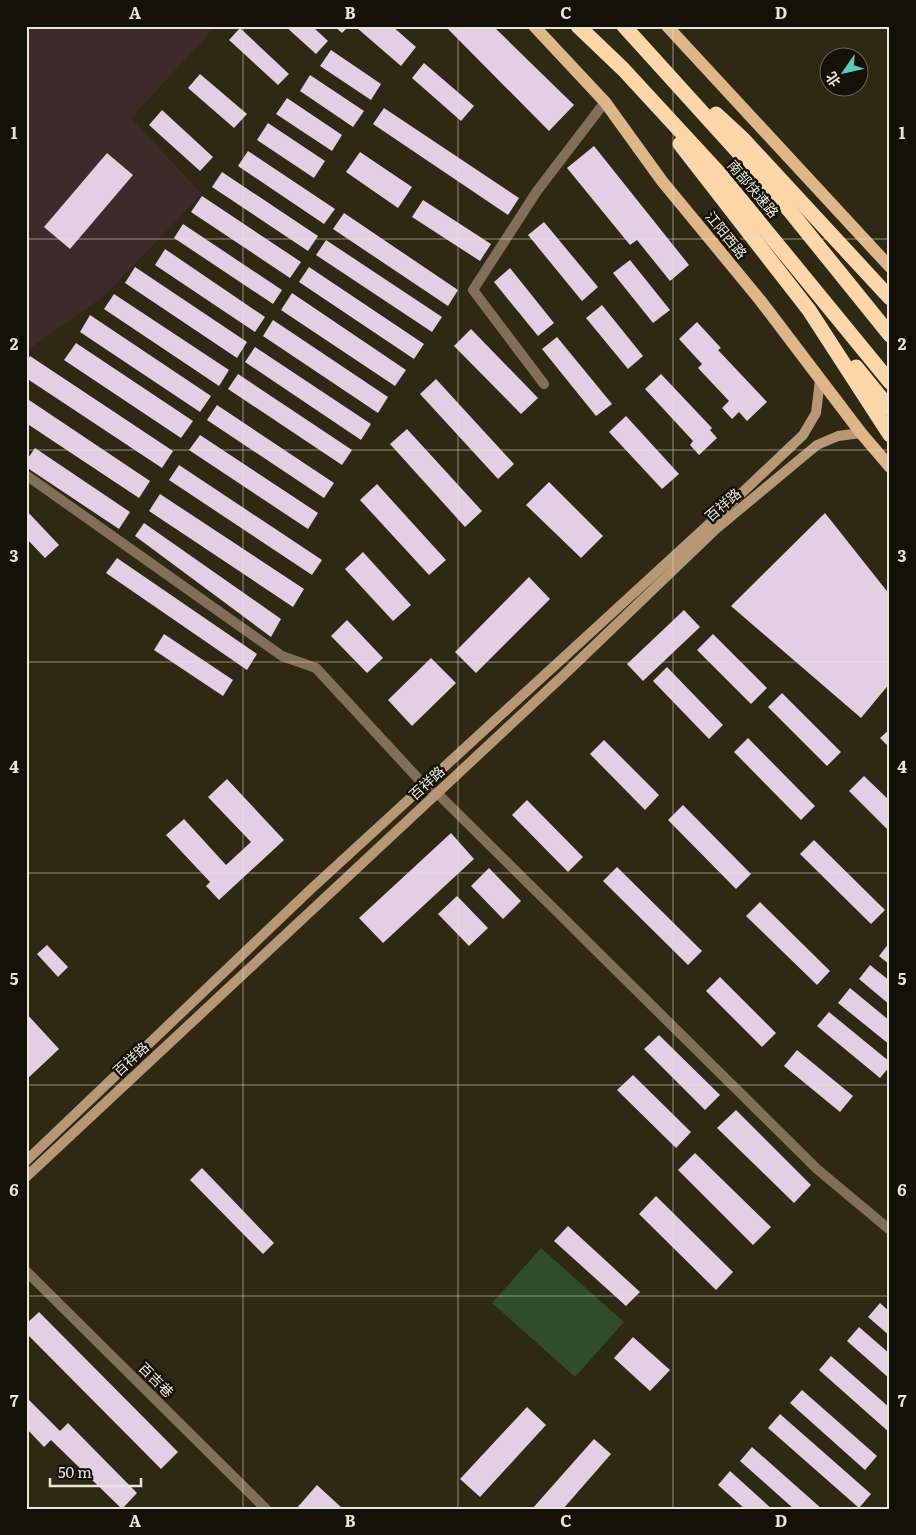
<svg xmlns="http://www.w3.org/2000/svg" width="916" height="1535" font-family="Literata,'Noto Sans SC',serif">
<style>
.commercial{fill:#3e2a29}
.green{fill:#2f4d28}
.building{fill:#e2cfe4}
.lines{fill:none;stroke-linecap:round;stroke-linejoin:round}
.street{stroke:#836f59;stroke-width:10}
.secondary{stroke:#b79774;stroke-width:10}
.primary{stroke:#dfb688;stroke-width:12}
.highway{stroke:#fcd5a8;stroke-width:15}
.grid{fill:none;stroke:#e9e7d9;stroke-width:1;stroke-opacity:0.55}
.labels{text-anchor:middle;stroke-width:5;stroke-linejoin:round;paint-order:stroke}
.street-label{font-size:14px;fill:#e9e7d9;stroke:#131108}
.neatline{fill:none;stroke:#e9e7d9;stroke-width:2}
.grid-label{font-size:16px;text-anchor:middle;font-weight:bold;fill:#e9e7d9}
</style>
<rect width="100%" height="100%" fill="#2d2913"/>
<polygon class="commercial" points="26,26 216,26 131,118 202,194 103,297 26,351"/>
<polygon class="green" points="541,1248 624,1322 575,1377 492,1303"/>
<g class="building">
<polygon points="285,26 312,26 328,41 316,54"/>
<polygon points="334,26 349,26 342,33"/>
<polygon points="358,26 392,26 416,47 401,66 357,28"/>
<polygon points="445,26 493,26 574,105 549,131"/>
<polygon points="240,28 289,74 278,85 229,40"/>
<polygon points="331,50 381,84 371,100 320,66"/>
<polygon points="424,63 474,106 461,121 412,78"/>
<polygon points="200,74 247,114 234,128 188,88"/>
<polygon points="310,75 364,111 353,127 300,91"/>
<polygon points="287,98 342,135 332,151 276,114"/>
<polygon points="384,108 519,198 508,215 373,124"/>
<polygon points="162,110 213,157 200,171 149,125"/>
<polygon points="268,123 325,161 314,178 257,140"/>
<polygon points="594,146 689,265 670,281 637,240 630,245 567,168"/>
<polygon points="248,151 335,209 324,224 238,166"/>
<polygon points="360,152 412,187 398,208 346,172"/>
<polygon points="107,153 133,175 70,249 44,227"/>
<polygon points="222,172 318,236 308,251 212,187"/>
<polygon points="202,196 301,262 290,278 191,212"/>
<polygon points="423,200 491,244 480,261 412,217"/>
<polygon points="344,213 458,290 448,306 333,229"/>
<polygon points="544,222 598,287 582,301 528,235"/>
<polygon points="183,224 282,290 273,304 174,238"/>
<polygon points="326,240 442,317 432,332 316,255"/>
<polygon points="165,249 265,317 255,332 155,265"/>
<polygon points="630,260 670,310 653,323 613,273"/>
<polygon points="135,267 247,342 237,358 125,283"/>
<polygon points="309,267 424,344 414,359 299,282"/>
<polygon points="510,268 554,323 538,336 494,282"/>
<polygon points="292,293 406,370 395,386 281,310"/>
<polygon points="114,294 229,370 219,386 104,309"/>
<polygon points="602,305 643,356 628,369 586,318"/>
<polygon points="90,315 211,396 200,412 80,332"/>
<polygon points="273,320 388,397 378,413 263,336"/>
<polygon points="697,322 721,348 718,350 767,402 747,421 739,412 732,419 722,408 729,401 698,368 702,364 679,339"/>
<polygon points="471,329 538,398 521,414 454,346"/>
<polygon points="557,337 612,404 596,416 542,349"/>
<polygon points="76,343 193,421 181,438 64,360"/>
<polygon points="255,347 371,424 361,440 245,362"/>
<polygon points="30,356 173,451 162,468 26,378 26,363"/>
<polygon points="238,374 352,450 342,465 228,389"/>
<polygon points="661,374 712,428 710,430 717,438 699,455 690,445 693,441 645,389"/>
<polygon points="436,379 514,464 498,479 420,394"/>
<polygon points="26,398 150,481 139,498 26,423"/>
<polygon points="217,405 334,483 324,498 207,420"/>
<polygon points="626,416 679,474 662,489 609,432"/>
<polygon points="407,429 482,511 465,527 390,444"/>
<polygon points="200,435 318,513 308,529 189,450"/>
<polygon points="35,448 130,512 119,529 26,467 26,461"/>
<polygon points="179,465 322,560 312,575 169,480"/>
<polygon points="549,482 603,536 581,558 526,505"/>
<polygon points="377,484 446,560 429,575 360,500"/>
<polygon points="160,494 304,589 293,607 149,511"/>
<polygon points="26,510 59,545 45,558 26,538"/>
<polygon points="825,513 890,595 890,683 861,718 731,606"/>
<polygon points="144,523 281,619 271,637 135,536"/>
<polygon points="363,552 411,605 393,621 345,569"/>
<polygon points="117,558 257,654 247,670 106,573"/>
<polygon points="529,577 550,599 476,673 455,652"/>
<polygon points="684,610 700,627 643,681 627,664"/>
<polygon points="347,620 383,658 367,673 331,636"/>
<polygon points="164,634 233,680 223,696 154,650"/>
<polygon points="713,634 767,688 751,704 697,650"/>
<polygon points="431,658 456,683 412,726 388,700"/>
<polygon points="667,667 723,725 709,739 653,681"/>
<polygon points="782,693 841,752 827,766 768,707"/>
<polygon points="890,729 890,748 880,738"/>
<polygon points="748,738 815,806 801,820 734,752"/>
<polygon points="604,740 659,795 645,810 590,754"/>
<polygon points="864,776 890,801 890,832 849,791"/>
<polygon points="227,779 284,840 219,900 206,886 210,882 166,835 184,819 226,865 251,842 208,797"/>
<polygon points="527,800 583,857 568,872 512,815"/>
<polygon points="683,805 751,874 736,889 668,820"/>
<polygon points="451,833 474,859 383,943 359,918"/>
<polygon points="814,840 885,910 871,924 800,854"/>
<polygon points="617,867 702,951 688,965 603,881"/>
<polygon points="489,868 521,901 503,919 471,886"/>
<polygon points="457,896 488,928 469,946 438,914"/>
<polygon points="760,902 830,971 817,985 746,916"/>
<polygon points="890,942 890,965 879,956"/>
<polygon points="47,945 68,967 58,977 37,954"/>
<polygon points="870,965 890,981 890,1005 859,979"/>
<polygon points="720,977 776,1033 762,1047 706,991"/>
<polygon points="850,988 890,1021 890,1045 838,1003"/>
<polygon points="829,1012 890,1062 890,1066 880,1078 817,1026"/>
<polygon points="26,1013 59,1049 26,1080 27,1060"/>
<polygon points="659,1035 720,1095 705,1110 644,1049"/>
<polygon points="797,1050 853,1096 840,1112 784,1066"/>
<polygon points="633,1075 691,1132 676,1148 617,1090"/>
<polygon points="736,1110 811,1185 794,1203 717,1128"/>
<polygon points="695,1153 771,1227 753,1245 678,1170"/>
<polygon points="202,1168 274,1243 263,1254 190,1180"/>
<polygon points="656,1196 733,1272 716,1290 639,1214"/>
<polygon points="568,1226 640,1292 626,1306 554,1241"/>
<polygon points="880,1303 890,1312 890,1336 868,1317"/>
<polygon points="39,1312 178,1452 161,1469 26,1333 26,1324"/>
<polygon points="859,1327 890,1354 890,1379 847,1341"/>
<polygon points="633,1337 670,1370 650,1391 614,1358"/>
<polygon points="831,1356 890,1408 890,1433 819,1370"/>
<polygon points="802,1390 877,1456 865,1470 790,1403"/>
<polygon points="26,1397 60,1431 68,1423 137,1493 122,1509 51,1440 44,1447 26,1428"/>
<polygon points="527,1407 546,1425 480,1497 460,1479"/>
<polygon points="780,1414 871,1494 859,1508 768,1428"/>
<polygon points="594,1439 611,1454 563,1509 532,1509"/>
<polygon points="752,1447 822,1509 794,1509 740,1461"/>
<polygon points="730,1471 772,1509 745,1509 718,1485"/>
<polygon points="317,1485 343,1509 296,1509"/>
</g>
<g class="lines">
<g class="street">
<polyline points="544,384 473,290 537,191 605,102"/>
<polyline points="26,475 282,656 316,668 425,786 437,793 817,1169 890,1230"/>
<polyline points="26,1271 266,1509"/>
</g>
<g class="secondary">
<polyline points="26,1161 310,890 708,525 803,435 816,413 820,380"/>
<polyline points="26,1177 568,671 716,529 817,445 838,436 861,433"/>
</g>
<g class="primary">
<polyline points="534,26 605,102 662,181 760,300 861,433 890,467"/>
<polyline points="667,26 890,267"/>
</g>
<g class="highway">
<polyline points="578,26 623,69 718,172 890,382"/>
<polyline points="624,26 777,195 890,335"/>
<polyline points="716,114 743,139 890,298"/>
<polyline points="680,144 809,310 890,435"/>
<polyline points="856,367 890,409"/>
</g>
</g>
<path class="grid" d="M243,26v1483M458,26v1483M673,26v1483M26,239h864M26,450h864M26,662h864M26,873h864M26,1085h864M26,1296h864"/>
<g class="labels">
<g class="street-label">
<text transform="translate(753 189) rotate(50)" y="5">南部快速路</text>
<text transform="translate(726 235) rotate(51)" y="5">江阳西路</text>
<text transform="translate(723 505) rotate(-41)" y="5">百祥路</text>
<text transform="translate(427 783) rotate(-43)" y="5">百祥路</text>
<text transform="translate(131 1059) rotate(-43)" y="5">百祥路</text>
<text transform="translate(156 1380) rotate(45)" y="5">百吉巷</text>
</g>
</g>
<rect width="916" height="1535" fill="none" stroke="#131108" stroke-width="55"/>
<g transform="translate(844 72) rotate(236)"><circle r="24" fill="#131108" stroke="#69675c"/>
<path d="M0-4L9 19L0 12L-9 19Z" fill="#5acebd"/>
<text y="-8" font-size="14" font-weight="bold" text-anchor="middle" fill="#e9e7d9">北</text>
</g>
<path d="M50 1478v8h91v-8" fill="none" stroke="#e9e7d9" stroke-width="2.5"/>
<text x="58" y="1478" font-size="15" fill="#e9e7d9" stroke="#131108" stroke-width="4" paint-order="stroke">50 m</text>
<rect x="28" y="28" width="860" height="1480" class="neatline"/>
<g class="grid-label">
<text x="135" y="19">A</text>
<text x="350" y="19">B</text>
<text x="566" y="19">C</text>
<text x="781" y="19">D</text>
<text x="14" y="139">1</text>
<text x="902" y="139">1</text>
<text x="14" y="350">2</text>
<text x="902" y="350">2</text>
<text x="14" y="562">3</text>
<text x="902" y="562">3</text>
<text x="14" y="773">4</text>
<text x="902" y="773">4</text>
<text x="14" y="985">5</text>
<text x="902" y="985">5</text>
<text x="14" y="1196">6</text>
<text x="902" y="1196">6</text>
<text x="14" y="1407">7</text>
<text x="902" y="1407">7</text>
<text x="135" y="1527">A</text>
<text x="350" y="1527">B</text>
<text x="566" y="1527">C</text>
<text x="781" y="1527">D</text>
</g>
</svg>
